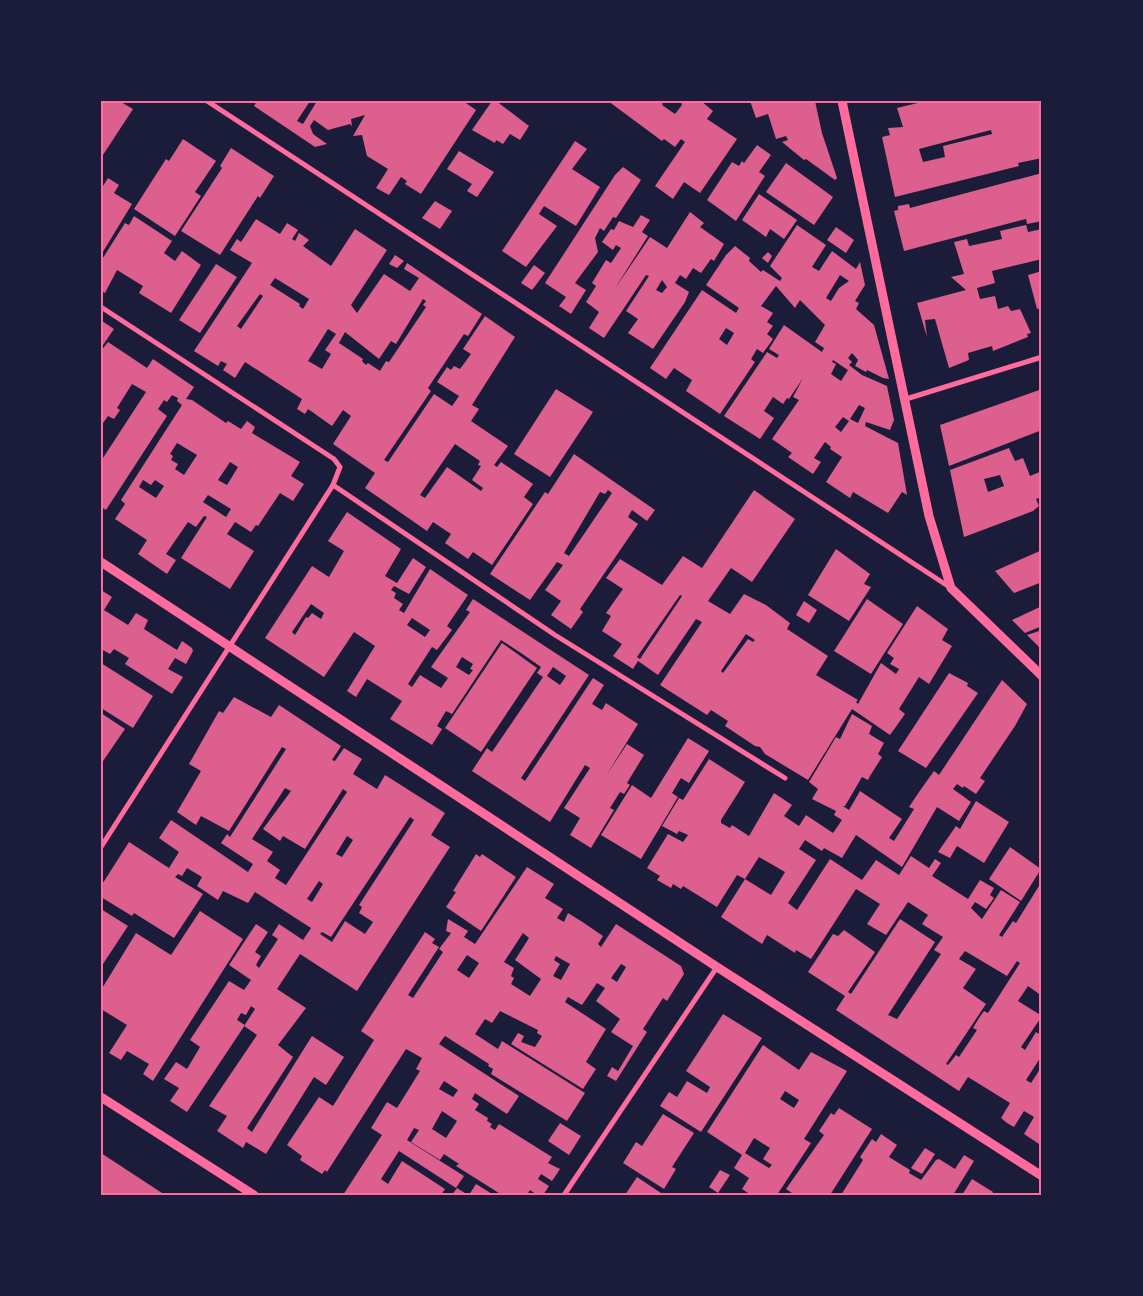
<svg xmlns="http://www.w3.org/2000/svg" width="1143" height="1296" font-family="Inter,sans-serif">
<style>
.building{fill:#dd5f8e;fill-rule:evenodd}
.lines{fill:none;stroke-linecap:round;stroke-linejoin:round}
.minor{stroke:#ff6b9d;stroke-width:5}
.tertiary{stroke:#ff6b9d;stroke-width:9}
.neatline{fill:none;stroke:#ff6b9d;stroke-width:2}
</style>
<rect width="100%" height="100%" fill="#1b1b3a"/>
<g class="building">
<polygon points="101,101 119,101 133,109 101,158"/>
<polygon points="257,101 310,101 297,121 303,124 317,101 463,101 476,110 421,194 405,184 407,181 401,177 389,195 376,188 388,169 367,156 362,135 353,136 365,115 351,119 352,126 350,124 328,130 314,120 310,126 313,134 327,144 315,147 254,106"/>
<polygon points="492,101 496,101 529,126 520,140 510,134 503,144 496,140 495,143 472,130"/>
<polygon points="608,101 659,101 663,104 662,105 675,114 682,105 681,101 701,101 713,111 707,119 737,139 700,193 684,182 673,199 655,186 685,142 681,139 675,147 664,139 662,141"/>
<polygon points="750,101 815,101 822,133 837,178 835,180 806,159 804,160 782,142 788,140 786,136 776,139 768,114 756,118"/>
<path d="M926,101h116v57l-24,5 1,3 -124,31 -13,-60 8,-2 -2,-7 15,-1 -6,-19zM991,130l1,4 -49,12 2,11 -22,5 -4,-13z"/>
<polygon points="183,139 216,161 195,192 201,196 175,236 134,209 166,159 169,161"/>
<polygon points="575,141 587,149 572,169 600,187 576,226 544,206 539,214 557,226 526,267 502,251"/>
<polygon points="757,145 771,155 759,172 765,176 736,221 707,200 732,162 739,166 742,161 744,163"/>
<polygon points="231,148 274,176 260,198 258,196 220,255 181,231 222,168 220,166"/>
<polygon points="459,151 494,172 477,197 467,191 472,184 447,169"/>
<polygon points="786,163 833,197 814,225 766,192"/>
<polygon points="623,167 641,180 616,218 613,217 604,231 600,228 595,238 598,252 575,283 586,290 571,314 559,306 566,297 545,283 615,175"/>
<polygon points="1042,173 1042,221 1027,224 1026,219 904,251 894,211 898,210 898,206 909,204 910,208"/>
<polygon points="108,178 119,185 114,193 132,204 101,255 101,184 103,186"/>
<polygon points="759,194 797,220 784,239 770,229 766,237 742,220"/>
<polygon points="435,201 452,211 440,229 422,218"/>
<path d="M690,212l14,11 -4,4 24,17 -10,17 -3,-2 -10,14 -8,-5 -7,11 -6,-4 -5,8 14,9 -4,10 -32,47 -25,-16 10,-14 -12,-8 23,-35 -3,-1 -42,63 -15,-10 10,-16 -13,-10 10,-16 -4,-3 14,-23 5,3 10,-15 -5,-3 -3,5 -11,-8 9,-13 3,1 5,-9 14,6 8,-12 9,5 -8,12 6,4 -34,54 36,-53 17,11zM662,280l5,7 -5,6 -6,-3z"/>
<polygon points="134,216 172,241 164,253 175,261 182,251 201,265 171,313 139,293 143,286 117,270 105,293 101,291 101,261 125,223 129,225"/>
<path d="M256,219l24,15 7,-11 11,7 -6,9 3,2 4,-8 10,7 -6,6 28,20 24,-37 32,21 -36,55 6,8 27,-39 26,17 9,-13 -15,-9 3,-6 75,51 -14,22 -4,-2 -36,54 3,3 -47,69 4,2 46,-68 18,12 7,-10 -22,-14 10,-15 4,3 3,-4 6,3 11,-15 -8,-5 22,-33 30,21 -43,68 7,4 -8,12 37,25 -14,19 3,2 4,-5 32,22 -9,13 9,7 -41,61 -19,-13 -5,7 -23,-16 6,-9 -18,-12 -6,9 -62,-43 10,-15 -42,-29 18,-28 -8,-6 -11,16 -24,-17 -3,5 -8,-5 5,-10 -57,-37 -10,16 -12,-8 4,-6 -6,-3 -3,5 -24,-15 58,-88 -22,-13 7,-11 4,3zM275,278l34,21 -6,10 -4,-3 1,-2 -30,-19zM260,294l3,2 -22,33 -4,-3zM423,299l3,2 -3,4 3,2 -37,55 -3,-1 -6,10 -12,-8 -2,2 -4,-4 1,-2 -24,-16 6,-11 34,27 12,-18 5,3zM328,329l8,5 -11,16 6,4 -9,15 -14,-8zM455,444l25,17 -2,4 3,1 -9,14 11,8 -2,3 -34,-24 -22,31 -5,-3z"/>
<path d="M797,225l29,20 -14,22 7,4 13,-20 24,18 4,-7 5,23 -10,16 4,2 -3,6 18,16 15,54 -6,-1 -16,-8 -1,2 -11,-6 3,-6 -6,-7 -4,5 4,4 -3,3 13,10 25,11 7,34 -4,10 -24,-8 -1,4 33,17 9,52 -5,-3 -14,21 -35,-21 -3,6 -24,-16 16,-25 -12,-8 1,-2 -6,-5 -11,16 7,4 -8,12 -25,-17 4,-4 -20,-14 27,-39 -6,-3 10,-19 -14,21 -2,-1 -4,6 -10,-7 -9,14 10,7 -14,21 -36,-23 43,-64 10,6 2,-3 -10,-6 15,-24 38,27 2,-4 -9,-6 10,-17 -25,-25 -5,8 -19,-22 -15,20 12,7 -6,9 6,4 -6,8 6,5 -10,14 -6,-4 -6,10 4,3 -35,52 -34,-23 6,-11 -18,-12 -8,11 -16,-11 52,-78 34,23 3,-5 -33,-23 20,-30 9,-9 15,12 -1,3 12,11 2,-2 17,11 2,-3 -12,-12zM840,275l9,6 -10,7 -8,13 -5,-3zM726,328l8,5 -7,12 -8,-6zM833,360l15,10 -7,11 -10,-7 5,-10 -4,-2zM859,405l6,3 -7,15 -8,-4zM843,417l6,4 -8,11 -6,-5z"/>
<polygon points="1026,225 1028,232 1042,229 1042,259 992,271 995,283 977,288 980,299 995,296 998,309 1008,306 1011,311 1020,309 1031,333 1027,334 1028,337 993,351 992,346 968,353 969,360 949,368 935,319 925,320 927,337 917,303 966,290 951,277 964,274 954,242 967,239 969,246 1002,239 1000,231"/>
<polygon points="836,227 854,240 846,253 827,240"/>
<polygon points="768,252 772,256 768,263 762,258"/>
<polygon points="395,255 404,261 397,268 389,264"/>
<polygon points="216,264 237,277 200,333 179,320"/>
<polygon points="534,265 545,273 532,290 521,283"/>
<polygon points="1042,271 1042,308 1037,309 1028,275"/>
<polygon points="102,321 114,329 101,348 101,322"/>
<path d="M108,342l39,26 6,-9 41,28 -8,12 6,1 34,23 2,-2 13,8 6,-8 8,6 -3,6 48,29 -9,14 13,8 -11,17 -13,-8 -22,33 -2,-1 -5,7 -16,-10 -8,12 27,17 -24,38 -49,-31 26,-41 -3,-1 -8,11 -8,-5 -22,32 10,6 -9,14 -29,-20 9,-14 -32,-21 10,-15 -4,-4 61,-95 -5,-4 1,-3 -6,-3 -5,7 -3,-2 -6,9 9,7 -61,94 -5,-3v-46l45,-69 -14,-8 -15,24 3,2 -6,9 -6,-3 -7,10v-75zM177,443l20,12 -13,20 -9,-6 3,-5 -7,-4 2,-4 -3,-2zM230,462l8,5 -11,18 -9,-5zM143,480l8,5 4,-5 9,6 -8,12 -17,-11zM208,495l23,14 -5,8 -23,-15z"/>
<polygon points="556,389 593,412 550,477 514,454"/>
<polygon points="1042,389 1042,430 949,466 940,425"/>
<path d="M1009,448l6,13 8,-3 7,18 12,-5v26l-6,2 3,7 -6,5 -69,26 -14,-67zM1000,475l4,11 -16,6 -4,-13z"/>
<path d="M574,454l81,56 -8,11 -15,-11 -4,7 10,7 -58,85 3,3 -12,17 -20,-14 10,-14 -16,-11 18,-25 -6,-3 -27,38 -40,-26 55,-82 3,2zM608,490l4,3 -43,63 -5,-3 36,-61 5,2z"/>
<path d="M754,490l41,29 -43,63 -21,-14 -23,33 22,13 14,-20 22,11 24,18 -3,6 41,27 -12,19 42,25 -2,2 2,2 23,-41 15,11 3,-5 -9,-5 4,-6 -7,-5 30,-47 31,23 -6,11 10,6 -23,38 -10,-7 -20,32 6,5 -15,21 -38,-26 -44,71 -43,-26 -5,-7 -5,-1 -30,-20 3,-5 -17,-11 -4,5 -47,-30 42,-63 -6,-3 -38,56 -20,-14 -5,8 -20,-13 9,-12 -20,-13 9,-15 -5,-3 17,-24 -17,-11 14,-19 42,26 21,-29 19,12zM680,595l2,1 -42,63 -3,-2zM746,634l9,6 -2,2 -5,-3 -25,34 -2,-2z"/>
<path d="M347,512l54,37 -16,27 12,7 16,-25 13,9 -17,27 -15,-8 -3,4 5,3 -2,5 9,6 -4,6 5,3 26,-44 38,26 -21,31 5,4 -15,20 -5,-3 -24,37 4,3 8,-12 21,13 7,-10 -17,-11 39,-55 -4,-2 7,-11 116,76 -68,103 4,3 68,-103 11,7 -12,19 10,6 4,-7 32,21 -32,52 21,-32 17,11 -17,28 3,2 -6,9 -4,-2 -10,16 4,2 -23,38 -21,-13 10,-17 -16,-10 26,-40 -5,-3 -35,57 -78,-51 15,-23 5,4 51,-75 -6,-4 4,-6 -20,-14 -20,-13 -49,74 -6,-3 -9,15 5,3 -10,16 -42,-26 12,-18 -35,-22 -11,18 -9,-6 28,-45 -21,-14 -30,45 -59,-39 47,-72 17,11 15,-26 -16,-10zM311,604l13,9 -3,6 -9,-6 -4,5 -2,-1 -11,18 -3,-3zM412,618l18,12 -5,7 -18,-12zM462,657l11,7 -3,5 3,1 -4,5 -13,-8zM553,667l13,9 -6,9 -13,-9z"/>
<polygon points="836,549 870,574 864,584 871,587 849,621 808,595"/>
<polygon points="1042,550 1042,582 1014,593 995,571"/>
<polygon points="101,590 112,597 104,610 128,625 136,613 148,620 144,629 177,650 182,641 192,648 193,651 186,664 175,658 168,669 183,677 172,694 125,664 129,658 114,649 110,654 101,649"/>
<polygon points="867,599 903,624 871,674 834,651"/>
<polygon points="804,601 817,610 809,623 796,615"/>
<polygon points="1042,606 1042,626 1025,633 1012,620"/>
<polygon points="1042,630 1042,650 1027,635"/>
<polygon points="502,643 537,668 481,752 445,728"/>
<polygon points="101,663 153,696 133,728 101,708"/>
<polygon points="949,673 968,683 967,686 978,693 926,768 898,751"/>
<path d="M1002,680l25,24 -12,22 -35,52 5,3 -9,13 -12,-8 -1,2 -6,-4 -4,5 18,13 -12,19 -22,-14 -35,60 -46,-32 -14,23 -18,-10 -2,3 -17,-11 -6,9 17,11 -28,43 9,7 33,-51 32,21 14,-20 23,15 12,-19 18,12 6,-9 6,4 -9,13 36,23 12,-19 14,8 -4,7 4,3 -8,11 -11,-7 -4,6 11,11 19,-29 19,12 -21,33 3,2 11,-16 3,2 26,-42v84l-2,3 2,2v26l-14,-10 -10,15 24,15 -21,31 4,3 11,-18 6,4v19l-16,25 5,3 11,-17v80l-18,-12 10,-17 -10,-6 -10,16 -7,-4 -6,-5 9,-15 -42,-26 -9,14 -123,-81 9,-14 -37,-24 25,-38 5,2 6,-6 31,22 -27,40 3,2 49,-75 35,23 -47,73 9,4 44,-65 -7,-4 9,-13 -21,-13 6,-9 -20,-13 -22,33 -19,-11 13,-20 -24,-15 -45,70 -15,-9 -1,3 -28,-18 -5,9 -41,-27 24,-38 26,16 14,-23 -26,-15 -14,22 -8,-4 -20,32 -34,-21 -2,3 -8,-5 -2,4 -14,-8 3,-4 -13,-8 21,-34 15,8 5,-7 -9,-4 -2,3 -15,-8 17,-28 4,2 26,-41 36,23 -24,38v3l9,5 2,-3 17,11 25,-43 18,12 -8,11 15,10 7,-11 27,18 9,-13 -8,-5 2,-4 -24,-12 6,-10 -9,-7 27,-45 4,2 12,-25 20,12 -3,8 15,9 -6,11 4,3 -12,19 -2,4 -6,-3 -17,29h-2l6,4 11,-19 42,28 -13,19 5,3 20,-32 -5,-2 10,-15 15,-21 5,4zM965,951l42,25 10,-15 3,2 -32,50 -4,-2 -5,7 -6,10 4,2 -18,27 -3,-2 -8,10 -2,-1 40,-60 -23,-16 13,-19 -17,-10z"/>
<path d="M234,697l37,20 8,-12 62,41 -9,14 3,1 9,-13 18,11 -9,15 24,15 8,-14 60,38 -14,22 19,12 -93,144 -57,-37 -23,35 29,19 -28,37 15,12 -46,71 5,4 60,-96 32,21 -18,28 -12,-8 -48,77 -20,-12 -3,6 -26,-17 10,-15 -18,-10 48,-71 -13,-9 11,-17 -4,-3 -5,9 -5,-2 -4,7 8,5 -58,87 -17,-11 9,-13 -15,-9 12,-17 11,7 13,-22 -10,-7 39,-59 15,9 7,-10 -22,-15 27,-41 12,8 -13,20 6,4 -5,9 3,3 19,-29 -6,-4 7,-11 24,16 8,-12 -56,-36 -7,11 -25,-12 -5,9 -21,-14 5,-9 -15,-9 -5,8 -4,-2 -3,3 28,17 -29,44 -40,-25 -2,3 -31,-19v-11l28,-44 40,26 10,-16 -20,-14 12,-18 77,52 5,-8 -32,-21 6,-9 3,3 56,-88 -4,-2 -53,84 -28,-15 -5,9 -19,-13 24,-41 -12,-7 30,-53 4,2zM285,788l6,3 -28,38 17,12 3,-5 22,13 38,-60 4,3 -61,93 -11,-7 5,-8 -13,-9 6,-9 -21,-13zM410,817l4,3 -55,85 3,2 -3,6 14,9 -8,12 -20,-13 -13,21 -12,-8 2,-2 9,5zM347,836l6,4 -11,17 -6,-3zM319,881l4,3 -11,18 -5,-3z"/>
<polygon points="101,713 125,729 101,764"/>
<polygon points="688,738 709,751 689,783 681,778 672,793 678,797 641,859 601,835 632,785 651,798"/>
<polygon points="976,801 1009,822 984,863 957,846 950,858 938,852 956,826 960,829"/>
<polygon points="1010,847 1041,869 1021,901 989,879"/>
<polygon points="476,854 480,857 482,854 516,877 481,931 446,907 456,892 453,891"/>
<path d="M527,867l27,17 -9,14 18,11 -6,9 7,4 4,-9 16,10 19,13 -5,8 3,3 15,-23 65,42 3,8 -17,27 -4,-3 -20,31 4,3 -31,49 -9,-5 5,-9 6,4 15,-25 -22,-14 9,-13 -24,-18 9,-13 -8,-5 -15,22 -14,-8 -3,5 41,27 -20,33 10,7 -13,20 -72,-45 7,-11 6,3 -3,6 14,5 7,-11 -5,-3 1,-3 -38,-19 -8,12 -7,-4 -10,15 23,15 4,-8 83,52 -18,28 -76,-47 2,-5 -5,-3 1,-2 -44,-28 -6,8 80,52 -12,18 -32,-21 -3,6 7,5 -4,6 13,8 -1,3 5,3 -2,3 5,3 4,-6 53,33 -4,6 12,6 -8,12 -11,-7 -3,5 11,7 -6,9h-6l-7,-5 -3,5h-25l-46,-29 3,-2 -15,-10 -4,6 -29,-18 8,-12 -5,-2 -7,12 57,36 -8,12 -57,-37 -18,28 7,5 14,-23 43,28 -4,6h-98l39,-60 -11,-7 16,-26 10,6 23,-37 -4,-2 6,-11 -16,-9 -79,123 -2,-2 -3,4 -22,-14 2,-4 -15,-11 32,-48 14,9 41,-66 -13,-9 64,-99 10,7 -3,4 7,4 -31,48 5,3 30,-46 -4,-3 12,-16 -5,-2 2,-12 20,12 -4,6 11,7zM523,933l6,5 -14,22 26,19 -11,17 -19,-12 3,-6 -3,-2 3,-8 -10,-6zM467,955l12,8 -10,15 -12,-8zM556,956l14,8 -9,16 -8,-4 7,-12 -6,-4zM621,964l5,3 -9,15 -6,-4zM444,1081l14,9 -5,7 -14,-8zM442,1111l15,10 -11,17 -14,-9z"/>
<polygon points="101,909 128,926 101,967"/>
<polygon points="200,911 243,939 153,1081 143,1074 149,1064 127,1051 121,1060 109,1053 127,1025 101,1009 101,990 136,933 171,955"/>
<polygon points="723,1014 762,1038 701,1132 660,1106 669,1092 677,1097 687,1081 707,1093 710,1087 686,1071"/>
<path d="M763,1045l36,25 12,-18 36,19 -43,68 7,4 -34,52h-31l2,-2 -6,-4 7,-11 -15,-10 8,-13 -35,-23zM785,1091l14,9 -5,8 -14,-9zM754,1138l16,10 -7,11 9,6 -3,3 -24,-15z"/>
<polygon points="839,1108 872,1129 830,1195 795,1195 786,1189 824,1135 819,1131 831,1113 834,1115"/>
<polygon points="663,1114 694,1133 672,1167 676,1169 664,1189 623,1163 636,1142 642,1146"/>
<polygon points="560,1123 581,1136 569,1155 548,1141"/>
<polygon points="881,1134 897,1145 889,1157 910,1170 909,1173 921,1180 936,1160 939,1159 955,1169 964,1155 974,1161 953,1195 841,1195 863,1160 860,1157 872,1139 876,1142"/>
<polygon points="925,1148 935,1154 922,1174 911,1168"/>
<polygon points="101,1153 165,1195 101,1195"/>
<polygon points="720,1170 730,1175 718,1193 709,1187"/>
<polygon points="637,1177 664,1195 625,1195"/>
<polygon points="972,1179 993,1192 991,1195 962,1195"/>
<polygon points="476,1184 489,1192 493,1195 469,1195"/>
<polygon points="457,1188 468,1195 452,1195"/>
</g>
<g class="lines">
<g class="minor">
<polyline points="207,101 951,588"/>
<polyline points="101,307 334,459 340,467 333,485 101,847"/>
<polyline points="906,399 1042,357"/>
<polyline points="333,485 555,635 785,778"/>
<polyline points="564,1195 717,967"/>
</g>
<g class="tertiary">
<polyline points="842,101 929,516 951,588 1042,676"/>
<polyline points="101,562 717,967 1042,1176"/>
<polyline points="101,1097 254,1195"/>
</g>
</g>
<rect width="1143" height="1296" fill="none" stroke="#1b1b3a" stroke-width="205"/>
<rect x="102" y="102" width="938" height="1092" class="neatline"/>
</svg>
